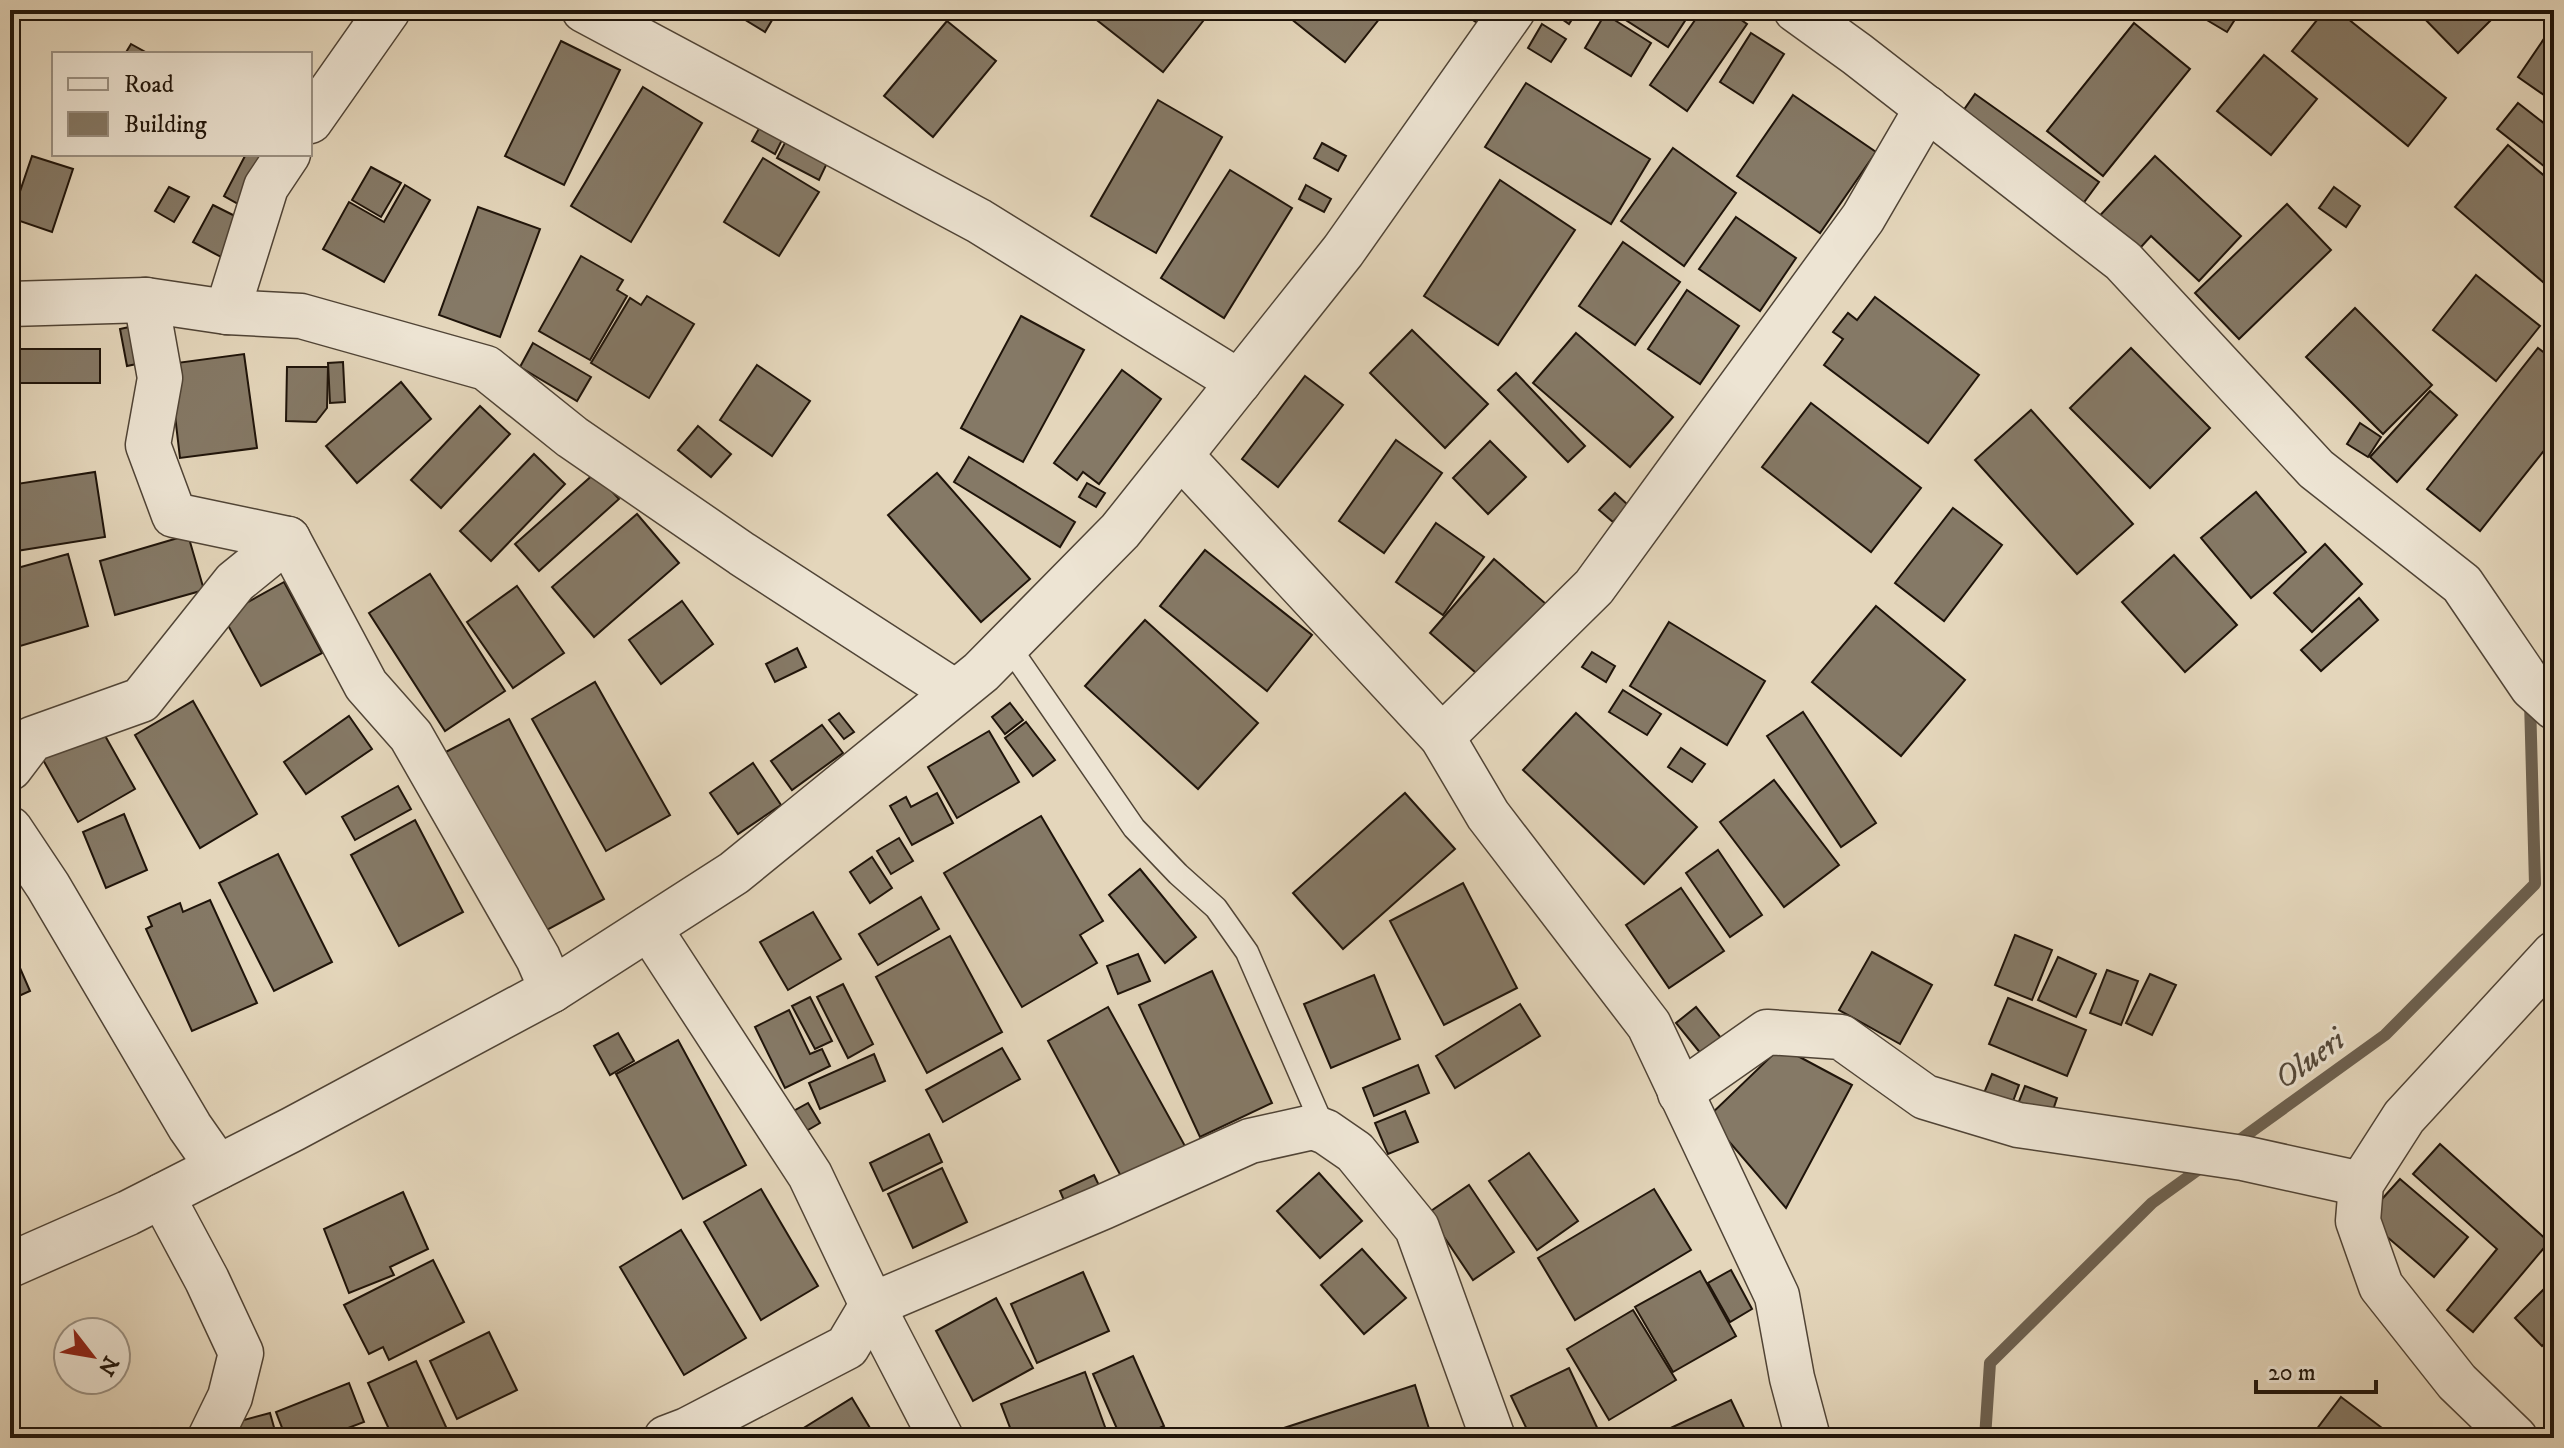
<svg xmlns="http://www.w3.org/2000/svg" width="2564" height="1448" font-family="'IM FELL DW Pica',serif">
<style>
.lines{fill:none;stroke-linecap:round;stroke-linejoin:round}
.stream{stroke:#6d6150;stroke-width:12}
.building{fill:#857966;stroke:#1f140a;stroke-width:2}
.service-casing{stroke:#504436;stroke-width:25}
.minor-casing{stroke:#504436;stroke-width:47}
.service{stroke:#ede4d3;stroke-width:22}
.minor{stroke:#ede4d3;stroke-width:44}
.labels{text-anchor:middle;stroke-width:6;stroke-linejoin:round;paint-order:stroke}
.water-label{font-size:32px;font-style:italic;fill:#534739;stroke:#ede4d3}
</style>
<rect width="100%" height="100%" fill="#e4d6bb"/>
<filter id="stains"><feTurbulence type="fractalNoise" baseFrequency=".0025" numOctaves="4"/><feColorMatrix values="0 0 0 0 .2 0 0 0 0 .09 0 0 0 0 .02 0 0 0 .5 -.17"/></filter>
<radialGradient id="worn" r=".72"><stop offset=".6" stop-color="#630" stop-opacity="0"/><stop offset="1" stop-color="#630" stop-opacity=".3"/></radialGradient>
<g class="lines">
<g class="stream">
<polyline points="2539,686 2554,666"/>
<polyline points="2234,1144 2385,1035 2535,884 2530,701"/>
<polyline points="1985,1438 1990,1363 2152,1203 2206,1164"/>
</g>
</g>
<g class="building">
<polygon points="729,10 778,10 765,32"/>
<polygon points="1084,10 1199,10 1207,16 1163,72"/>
<polygon points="1280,10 1380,10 1384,13 1345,62"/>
<polygon points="1458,10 1484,10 1476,22"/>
<polygon points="1549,10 1578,10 1569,24"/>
<polygon points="1610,10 1692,10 1668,47"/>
<polygon points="1702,10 1727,10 1747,24 1687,111 1650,85"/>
<polygon points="2190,10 2241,10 2227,32"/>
<polygon points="2325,10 2337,10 2446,98 2408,146 2292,51"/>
<polygon points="2416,10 2498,10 2500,11 2458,53"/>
<polygon points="1605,14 1651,43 1631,76 1585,48"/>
<polygon points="947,21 996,61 933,137 884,96"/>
<polygon points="2134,23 2190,69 2103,176 2047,131"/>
<polygon points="1542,24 1566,39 1551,62 1528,48"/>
<polygon points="2554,24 2554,102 2518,77"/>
<polygon points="1751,33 1784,54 1753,103 1720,82"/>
<polygon points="561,41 620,70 564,185 505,156"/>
<polygon points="131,44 149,54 125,54"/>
<polygon points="2264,55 2317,99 2271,155 2217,111"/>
<polygon points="1526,83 1650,159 1611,224 1485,147"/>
<polygon points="643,87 702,123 631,242 571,206"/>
<polygon points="1975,94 2099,182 2079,209 1956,121"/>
<polygon points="1793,95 1876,152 1820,233 1737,176"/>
<polygon points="1158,100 1222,137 1156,253 1091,216"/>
<polygon points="2518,103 2554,131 2554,174 2497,129"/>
<polygon points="761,125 783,138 775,154 752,141"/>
<polygon points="787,139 828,161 819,180 777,158"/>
<polygon points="1322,143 1346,156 1338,171 1314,158"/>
<polygon points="2508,145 2554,184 2554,270 2543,282 2455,207"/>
<polygon points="1673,148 1736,193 1684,266 1621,221"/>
<polygon points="246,154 278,154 249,210 224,196"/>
<polygon points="32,156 73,169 52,232 11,218"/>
<polygon points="2155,156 2241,236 2199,281 2151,236 2132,257 2094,222"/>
<polygon points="763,158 819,192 779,256 724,222"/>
<polygon points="371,167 401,183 381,217 352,200"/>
<polygon points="1230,170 1292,208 1224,318 1161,278"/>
<polygon points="1500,180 1575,230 1498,345 1424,296"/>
<polygon points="405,185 430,200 384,282 323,249 349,202 384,222"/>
<polygon points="1306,185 1331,199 1324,212 1299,199"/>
<polygon points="169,187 189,197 174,222 155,211"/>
<polygon points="2334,187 2360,206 2346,227 2319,208"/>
<polygon points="2287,204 2331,250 2239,339 2195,293"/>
<polygon points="213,205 241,219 221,257 193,242"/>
<polygon points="478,207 540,229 500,337 439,315"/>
<polygon points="1736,217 1796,258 1760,311 1699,269"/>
<polygon points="1623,242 1680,282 1635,345 1579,306"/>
<polygon points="581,256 623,280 617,290 627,296 590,360 539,331"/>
<polygon points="2476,275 2540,326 2496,381 2433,330"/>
<polygon points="1687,290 1739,326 1700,384 1648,349"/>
<polygon points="647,296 694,324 649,398 591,363 630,298 641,305"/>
<polygon points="1875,297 1979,375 1928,443 1824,365 1843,339 1833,332 1848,313 1857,320"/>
<polygon points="2355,308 2432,385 2383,434 2306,357"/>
<polygon points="1021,316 1084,350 1023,462 961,428"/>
<polygon points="143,324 151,361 127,366 120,329"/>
<polygon points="1412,330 1488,404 1445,448 1370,373"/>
<polygon points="1576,333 1673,417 1630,467 1533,383"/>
<polygon points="533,343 591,377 577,401 520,367"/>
<polygon points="2131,348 2210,428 2150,488 2070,408"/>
<polygon points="2538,348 2554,360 2554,438 2480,531 2427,489"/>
<polygon points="12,349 100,349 100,383 11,383"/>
<polygon points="244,354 257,448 180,458 169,364"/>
<polygon points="343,362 345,402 330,403 328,363"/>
<polygon points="757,365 810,401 772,456 720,420"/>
<polygon points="287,367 328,367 327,408 316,422 286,421"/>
<polygon points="1122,370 1161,399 1099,484 1083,472 1077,480 1054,463"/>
<polygon points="1516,373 1585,446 1568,462 1498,390"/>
<polygon points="1305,376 1343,405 1278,487 1242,459"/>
<polygon points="401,382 431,419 357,483 326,446"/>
<polygon points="2430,391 2457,415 2397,482 2370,457"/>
<polygon points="1811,403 1921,488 1871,552 1762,467"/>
<polygon points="480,406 510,434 441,508 411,480"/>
<polygon points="2031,410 2133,524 2077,574 1975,460"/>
<polygon points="2360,423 2381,437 2368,457 2347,444"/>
<polygon points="698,426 731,454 711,477 678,450"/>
<polygon points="1396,440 1442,473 1384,553 1339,521"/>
<polygon points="1490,441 1526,477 1488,514 1453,478"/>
<polygon points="534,454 565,484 491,561 460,531"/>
<polygon points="969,457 1075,522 1060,547 954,482"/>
<polygon points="95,472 105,537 10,552 10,485"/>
<polygon points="595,473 619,499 539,571 515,544"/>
<polygon points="937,473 1030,579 981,622 888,515"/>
<polygon points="1087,483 1105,493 1096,507 1079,497"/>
<polygon points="2256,492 2306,552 2251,598 2201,538"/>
<polygon points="1615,493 1628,505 1613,522 1599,510"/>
<polygon points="1953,508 2002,545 1944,621 1895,583"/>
<polygon points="637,514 679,563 594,637 552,587"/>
<polygon points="1436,523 1484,557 1443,615 1396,582"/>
<polygon points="188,535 204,590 115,615 100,561"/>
<polygon points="2325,544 2362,584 2312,632 2274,593"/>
<polygon points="1205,550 1312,635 1267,691 1160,606"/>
<polygon points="68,554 88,626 10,649 10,570"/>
<polygon points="2174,555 2237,625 2185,672 2122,602"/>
<polygon points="1494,559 1546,604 1483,679 1430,633"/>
<polygon points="430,574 505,691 445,731 369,613"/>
<polygon points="284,582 322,653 261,686 223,616"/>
<polygon points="517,586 564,653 513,688 467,622"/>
<polygon points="2359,598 2378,620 2321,671 2301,650"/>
<polygon points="682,601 713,644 661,684 629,640"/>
<polygon points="1876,606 1965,680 1901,756 1812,682"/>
<polygon points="1145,620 1258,723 1198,789 1085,686"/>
<polygon points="1669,622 1765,681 1727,745 1630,686"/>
<polygon points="797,648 806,667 775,682 766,664"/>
<polygon points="1592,652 1615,666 1606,682 1582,667"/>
<polygon points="595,682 670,815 606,851 532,719"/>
<polygon points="1623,690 1661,714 1647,735 1609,712"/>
<polygon points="193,701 257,814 200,848 135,735"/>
<polygon points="1010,703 1023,720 1005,734 992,717"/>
<polygon points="1803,712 1876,823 1841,847 1767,736"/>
<polygon points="839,713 854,732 844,739 829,720"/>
<polygon points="1576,713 1697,827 1644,884 1523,770"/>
<polygon points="349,716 372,749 306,794 284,762"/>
<polygon points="509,719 604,899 534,937 438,756"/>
<polygon points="1026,722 1055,760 1033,776 1005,738"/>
<polygon points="99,725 135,789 78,822 42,758"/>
<polygon points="822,725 843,753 792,790 771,761"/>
<polygon points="989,731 1019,782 957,818 928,767"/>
<polygon points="1681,748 1705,764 1692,782 1668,767"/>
<polygon points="753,763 781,805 738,834 710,793"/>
<polygon points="1774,780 1839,865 1784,907 1720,822"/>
<polygon points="398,786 411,809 355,840 342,817"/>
<polygon points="937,793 953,823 912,845 890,806 906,797 911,807"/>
<polygon points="1405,793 1455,849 1343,949 1293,893"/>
<polygon points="124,814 147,870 106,888 83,832"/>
<polygon points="1041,816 1103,921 1080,935 1097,963 1022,1007 944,873"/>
<polygon points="415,820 463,912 399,946 351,855"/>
<polygon points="899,838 913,861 891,874 877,851"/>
<polygon points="1718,850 1762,915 1730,937 1686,873"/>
<polygon points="278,854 332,962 274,991 219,883"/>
<polygon points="872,857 892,888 870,903 850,872"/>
<polygon points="1140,869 1196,937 1165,963 1109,895"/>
<polygon points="1463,883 1517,988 1444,1025 1390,921"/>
<polygon points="1681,888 1724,951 1669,988 1626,925"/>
<polygon points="921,897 939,929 878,965 859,934"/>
<polygon points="210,900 257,1003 192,1031 146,929 152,926 148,917 180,903 183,912"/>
<polygon points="813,912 841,959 788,990 760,942"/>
<polygon points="2015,935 2052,950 2032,1000 1995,985"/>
<polygon points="950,936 1002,1032 927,1073 876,977"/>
<polygon points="10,945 30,991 10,1000"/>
<polygon points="1872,952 1932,985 1900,1044 1839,1010"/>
<polygon points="1138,954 1150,981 1118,994 1107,966"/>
<polygon points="2058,957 2096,974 2076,1017 2038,1000"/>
<polygon points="2107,970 2138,981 2121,1025 2090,1013"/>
<polygon points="1212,971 1272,1103 1200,1137 1139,1005"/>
<polygon points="2150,974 2176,985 2152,1035 2126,1023"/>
<polygon points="1374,975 1400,1039 1331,1068 1304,1004"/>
<polygon points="843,984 873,1044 848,1058 817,997"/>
<polygon points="810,997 832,1041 815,1049 792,1006"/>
<polygon points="2008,998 2086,1030 2067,1076 1989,1044"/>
<polygon points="1520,1004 1540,1036 1455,1088 1436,1056"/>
<polygon points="1108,1007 1185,1146 1123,1180 1048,1041"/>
<polygon points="1696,1007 1722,1039 1702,1055 1676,1023"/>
<polygon points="789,1010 810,1054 822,1049 830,1066 785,1088 755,1027"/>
<polygon points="618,1033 634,1061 610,1075 594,1046"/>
<polygon points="678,1040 746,1165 683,1199 616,1074"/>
<polygon points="1781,1047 1852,1085 1786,1208 1708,1117"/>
<polygon points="1002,1048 1020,1079 943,1122 926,1090"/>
<polygon points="874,1054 885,1081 820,1109 809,1083"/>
<polygon points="1418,1065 1429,1093 1374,1116 1363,1088"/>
<polygon points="1992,1074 2019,1085 2012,1104 1984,1093"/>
<polygon points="2025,1086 2057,1098 2051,1116 2018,1104"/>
<polygon points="808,1103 820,1123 801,1134 790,1113"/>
<polygon points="1405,1111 1418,1142 1388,1154 1375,1123"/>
<polygon points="929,1134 942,1162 883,1191 870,1163"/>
<polygon points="2440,1144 2549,1242 2473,1332 2447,1310 2497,1249 2413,1174"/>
<polygon points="1529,1153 1578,1221 1537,1250 1489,1181"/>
<polygon points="942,1168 967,1222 913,1248 888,1194"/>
<polygon points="1319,1173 1362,1221 1320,1258 1277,1211"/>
<polygon points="1094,1175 1104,1196 1069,1212 1060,1191"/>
<polygon points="2400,1179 2468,1237 2434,1277 2365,1218"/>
<polygon points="1469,1185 1514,1252 1473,1280 1428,1213"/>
<polygon points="761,1189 818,1286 761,1320 704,1222"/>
<polygon points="1654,1189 1691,1250 1575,1320 1538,1258"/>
<polygon points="403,1192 428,1249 390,1267 394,1275 349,1293 324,1229"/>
<polygon points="681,1230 746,1338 684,1375 620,1267"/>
<polygon points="1362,1249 1406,1298 1364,1334 1321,1285"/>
<polygon points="433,1260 464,1322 389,1360 383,1347 369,1354 344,1305"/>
<polygon points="1731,1270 1752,1309 1730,1322 1708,1283"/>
<polygon points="1700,1271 1736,1336 1673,1372 1635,1307"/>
<polygon points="1083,1272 1109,1331 1037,1363 1011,1304"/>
<polygon points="2554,1279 2554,1334 2542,1346 2515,1318"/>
<polygon points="996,1298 1033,1368 973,1401 936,1331"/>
<polygon points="1633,1310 1676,1380 1609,1420 1567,1349"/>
<polygon points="489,1332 517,1390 457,1419 430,1361"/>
<polygon points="1133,1356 1164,1426 1137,1438 1121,1438 1093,1374"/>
<polygon points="416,1361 451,1438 393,1438 368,1383"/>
<polygon points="1569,1368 1602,1438 1531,1438 1511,1396"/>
<polygon points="1085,1372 1109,1438 1014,1438 1001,1404"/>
<polygon points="349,1383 364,1422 322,1438 286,1438 276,1412"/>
<polygon points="1415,1385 1432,1438 1284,1438 1281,1429"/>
<polygon points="2341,1397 2394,1437 2393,1438 2310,1438"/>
<polygon points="852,1398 876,1438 797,1438 794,1434"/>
<polygon points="1731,1400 1749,1438 1649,1438"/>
<polygon points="270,1413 277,1438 233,1438 229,1424"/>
</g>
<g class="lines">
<g class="service-casing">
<polyline id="service" points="1008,645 1134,828 1178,874 1216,908 1247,952 1325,1131"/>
</g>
<g class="minor-casing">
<g id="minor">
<polyline points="584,10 979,221 1239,382"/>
<polyline points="1796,10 1857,54 2123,261 2316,469 2462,584 2532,687 2554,707"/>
<polyline points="310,121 388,10"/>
<polyline points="146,300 160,378 148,445 174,515 288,539 366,685 411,736 538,958 552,990"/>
<polyline points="10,304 146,300 227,312 301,316 486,368 572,437 742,554 955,692"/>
<polyline points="227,312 266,187 288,154"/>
<polyline points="1181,456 1442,737 1488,815 1649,1025 1777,1296 1792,1378 1808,1438"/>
<polyline points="1442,737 1594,587 1863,218 1927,108"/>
<polyline points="10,768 32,739 141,700 235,582 288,539"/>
<polyline points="10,829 48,886 190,1127 218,1167"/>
<polyline points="649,928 810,1175 872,1305 941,1438"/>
<polyline points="1680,1093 1767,1032 1841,1037 1925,1097 2018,1125 2243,1158 2361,1184"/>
<polyline points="162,1196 207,1280 241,1353 230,1397 210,1438"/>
<polyline points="10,1265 128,1213 293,1129 552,990 734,873 981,672 1120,531 1343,251 1513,10"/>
<polyline points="666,1438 687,1430 847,1347 872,1305 1103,1207 1250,1141 1313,1127 1326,1132 1355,1152 1417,1228 1493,1438"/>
<polyline points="2515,1438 2457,1382 2381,1286 2358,1221 2361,1184 2404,1117 2554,954"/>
</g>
</g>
<use href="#service" class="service"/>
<use href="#minor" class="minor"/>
</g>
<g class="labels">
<g class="water-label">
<text transform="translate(2309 1058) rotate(-36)" y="11">Olueri</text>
</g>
</g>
<rect width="2564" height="1448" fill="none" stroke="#e4d6bb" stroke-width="40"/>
<rect x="12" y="12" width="2540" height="1424" fill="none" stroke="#1f140a" stroke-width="4"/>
<rect x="20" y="20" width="2524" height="1408" fill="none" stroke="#1f140a" stroke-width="2"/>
<rect x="52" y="52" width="260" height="104" fill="#ede4d3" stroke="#9b9183" stroke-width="2"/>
<rect x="68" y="78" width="40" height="12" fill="#ede4d3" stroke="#9b9183" stroke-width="2"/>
<text x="124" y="92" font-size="24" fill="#1f140a">Road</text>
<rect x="68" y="112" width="40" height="24" fill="#857966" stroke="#9b9183" stroke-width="2"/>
<text x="124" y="132" font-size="24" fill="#1f140a">Building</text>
<g transform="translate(92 1356) rotate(121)"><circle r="38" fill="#ede4d3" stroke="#9b9183" stroke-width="2"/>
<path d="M0-6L14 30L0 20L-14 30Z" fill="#8f2418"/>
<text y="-12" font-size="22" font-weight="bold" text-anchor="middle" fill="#1f140a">N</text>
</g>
<path d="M2256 1380v12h120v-12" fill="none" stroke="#1f140a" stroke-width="4"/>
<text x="2268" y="1380" font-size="24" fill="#1f140a" stroke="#ede4d3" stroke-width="6" paint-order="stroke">20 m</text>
<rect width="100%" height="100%" filter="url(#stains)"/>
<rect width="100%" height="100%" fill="url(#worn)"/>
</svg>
